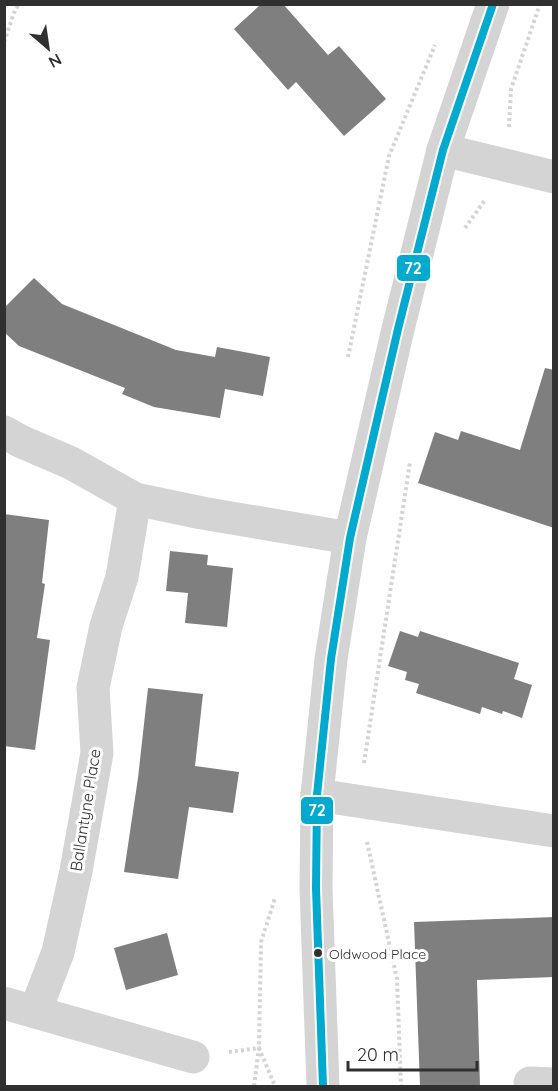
<svg xmlns="http://www.w3.org/2000/svg" width="558" height="1091" font-family="Quicksand,sans-serif">
<style>
.building{fill:#7f7f7f}
.lines{fill:none;stroke-linecap:round;stroke-linejoin:round}
.path{stroke:#d4d4d4;stroke-width:4;stroke-dasharray:3 3;stroke-linecap:butt}
.minor{stroke:#d4d4d4;stroke-width:33}
.tertiary{stroke:#d4d4d4;stroke-width:33}
.bus-1-casing{stroke:#fff;stroke-width:12}
.bus-1{stroke:#00a9ce;stroke-width:8}
.bus-dot{fill:#303030;stroke:#fff;stroke-width:2}
.labels{text-anchor:middle;stroke-width:6;stroke-linejoin:round;paint-order:stroke}
.bus-label{font-size:14px;fill:#303030;stroke:#fff;text-anchor:start}
.street-label{font-size:16px;fill:#303030;stroke:#fff}
.line-badge{stroke:#fff;stroke-width:2}
.badge-label{font-size:16px;text-anchor:middle;font-weight:bold;fill:#fff}
</style>
<rect width="100%" height="100%" fill="#fff"/>
<g class="building">
<polygon points="261,4 283,4 328,55 339,46 386,99 344,136 296,82 288,90 234,29"/>
<polygon points="34,278 62,304 176,350 215,357 217,347 270,357 263,396 225,389 220,418 154,407 122,394 125,388 19,346 4,332 4,308"/>
<polygon points="545,368 554,370 554,528 418,483 435,432 458,440 461,431 520,450"/>
<polygon points="4,514 49,520 42,583 45,584 37,638 50,640 35,750 4,746"/>
<polygon points="170,551 208,555 207,565 233,568 227,627 185,623 188,593 166,591"/>
<polygon points="400,631 418,637 420,631 519,663 514,679 532,685 522,718 503,711 502,714 482,707 480,714 416,693 419,684 405,680 407,672 388,666"/>
<polygon points="148,688 203,694 195,766 239,772 233,813 189,807 178,879 124,872 138,778"/>
<polygon points="554,917 554,977 477,980 480,1086 420,1086 414,922"/>
<polygon points="167,933 178,975 126,990 114,948"/>
</g>
<g class="lines">
<g class="path">
<polyline points="4,42 15,10 19,4"/>
<polyline points="509,127 511,89 540,4"/>
<polyline points="465,228 485,200"/>
<polyline points="348,357 389,156 435,45"/>
<polyline points="364,763 410,462"/>
<polyline points="367,842 397,979 401,1086"/>
<polyline points="229,1052 259,1048 275,1086"/>
<polyline points="254,1086 259,1048 261,942 275,898"/>
</g>
<g class="minor">
<polyline points="443,150 554,177"/>
<polyline points="4,432 20,441 71,463 135,499 202,513 350,538"/>
<polyline points="317,795 554,831"/>
<polyline points="4,1003 35,1012 58,952 76,871 97,753 93,688 106,626 122,577 135,499"/>
<polyline points="35,1012 193,1057"/>
<polyline points="530,1083 554,1084"/>
</g>
<polyline class="tertiary" points="323,1086 316,888 317,795 331,659 350,538 398,329 443,150 493,4"/>
<g class="bus-1-casing">
<polyline id="bus-1" points="323,1086 316,888 317,795 331,659 350,538 398,329 443,150 493,4"/>
</g>
<use href="#bus-1" class="bus-1"/>
</g>
<circle class="bus-dot" cx="318" cy="953" r="5"/>
<g class="labels">
<g class="bus-label">
<text x="329" y="959">Oldwood Place</text>
</g>
<g class="street-label">
<text transform="translate(85 810) rotate(-81)" y="6">Ballantyne Place</text>
</g>
</g>
<g class="line-badge">
<rect x="396" y="254" width="35" height="28" rx="6" fill="#00a9ce"/>
<rect x="300" y="796" width="34" height="29" rx="6" fill="#00a9ce"/>
</g>
<g class="badge-label">
<text x="413" y="274">72</text>
<text x="317" y="816">72</text>
</g>
<rect width="558" height="1091" fill="none" stroke="#303030" stroke-width="12"/>
<g transform="translate(48 48) rotate(151)" stroke="#ffffff" stroke-width="4.5" paint-order="stroke">
<path d="M0-4.5L10 22L0 15L-10 22Z" fill="#303030"/>
<text y="-9" font-size="16" font-weight="bold" text-anchor="middle" fill="#303030">N</text>
</g>
<path d="M348 1061v9h129v-9" fill="none" stroke="#303030" stroke-width="3"/>
<text x="357" y="1061" font-size="18" fill="#303030" stroke="#ffffff" stroke-width="4.5" paint-order="stroke">20 m</text>
</svg>
